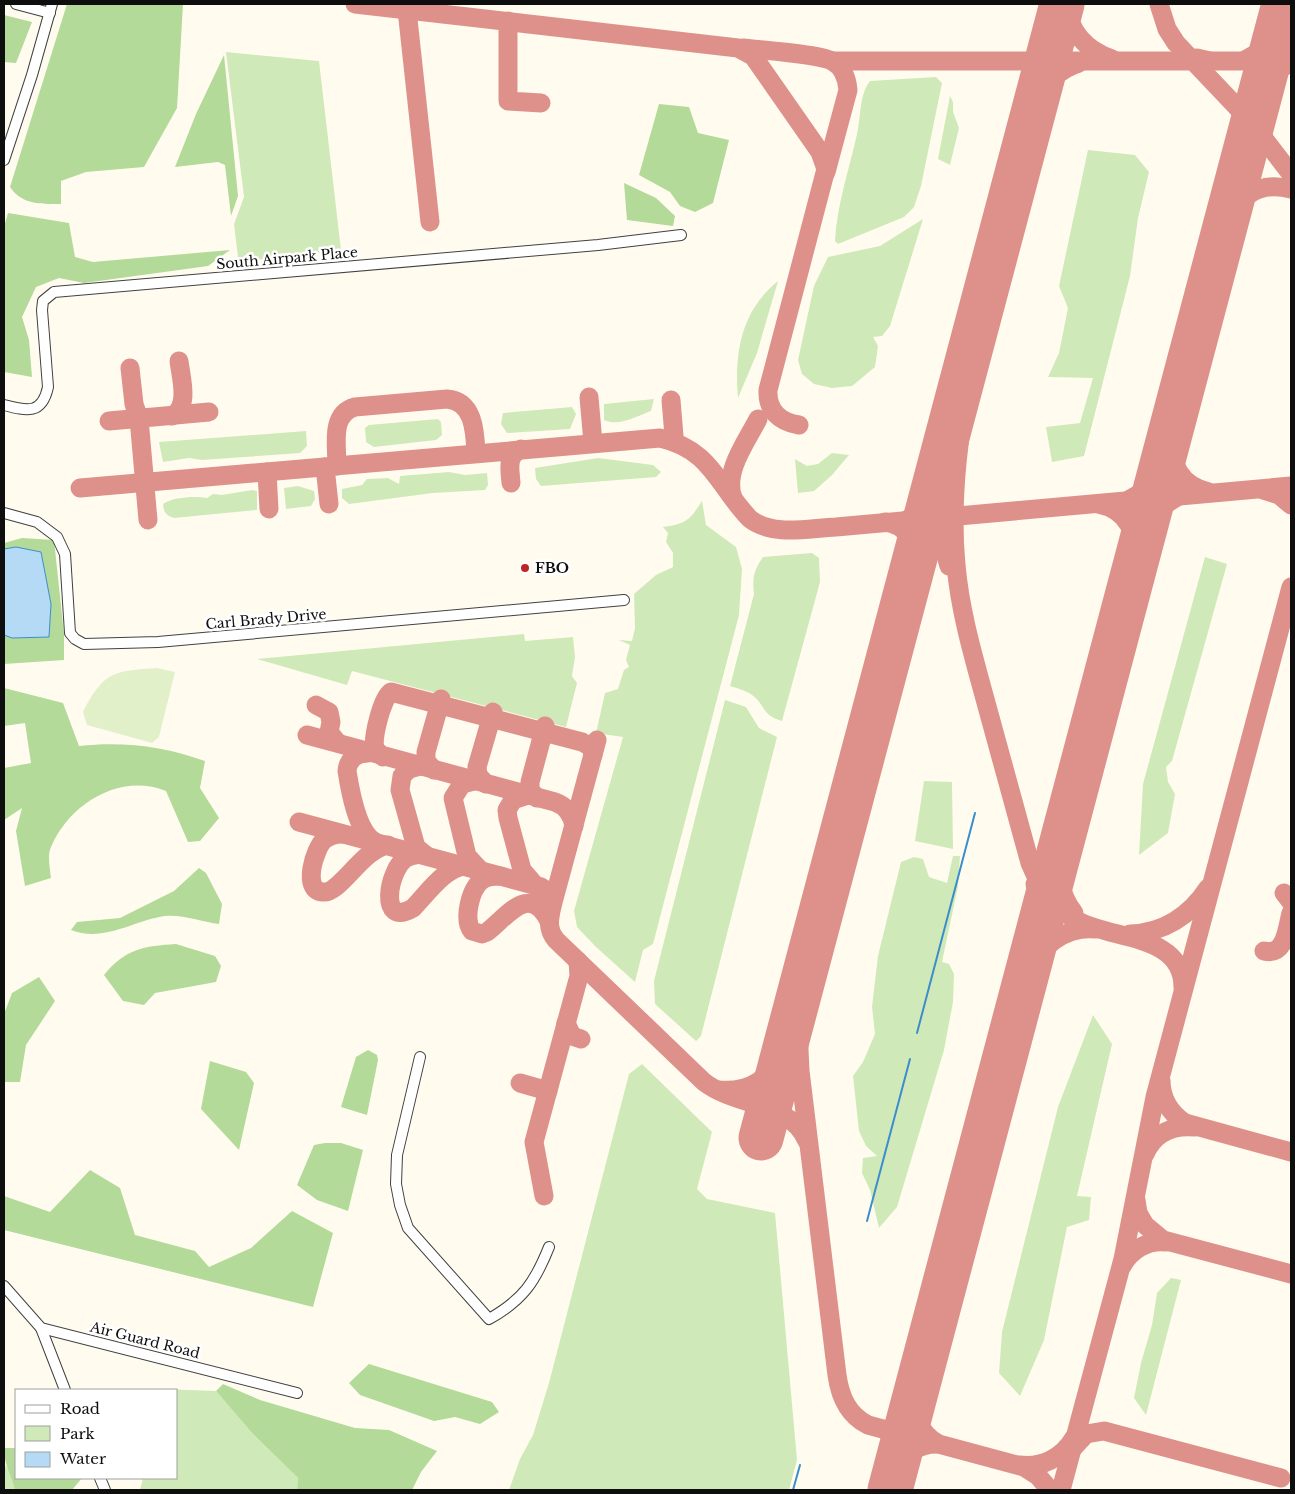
<svg xmlns="http://www.w3.org/2000/svg" width="1295" height="1494" font-family="'Libre Baskerville',serif">
<style>
.green{fill:#d0e9b9}
.forest{fill:#b3da98}
.pitch{fill:#e2f0ca}
.water{fill:#b4daf6;stroke:#3b8dcc}
.lines{fill:none;stroke-linecap:round;stroke-linejoin:round}
.stream{stroke:#3b8dcc;stroke-width:2}
.taxiway{stroke:#de918b;stroke-width:19}
.runway{stroke:#de918b;stroke-width:45}
.minor-casing{stroke:#414141;stroke-width:12}
.minor{stroke:#fff;stroke-width:10}
.poi-dot{fill:#bd2627;stroke:#fff;stroke-width:2}
.labels{text-anchor:middle;stroke-width:5;stroke-linejoin:round;paint-order:stroke}
.street-label{font-size:14px;fill:#0e0e0e;stroke:#fff}
.poi-label{font-size:14px;font-weight:bold;fill:#0e0e0e;stroke:#fff;text-anchor:start}
</style>
<rect width="100%" height="100%" fill="#fffcef"/>
<g class="green">
<polygon points="226,52 319,61 341,250 253,260 238,257 234,224 244,197"/>
<path d="M936,77l6,6 -21,103 -7,21 -10,10 -66,27 -3,-3c2,-37 14,-71 22,-107 4,-17 2,-39 13,-53z"/>
<polygon points="950,96 953,102 953,112 959,128 950,165 938,159"/>
<polygon points="1088,150 1135,155 1149,172 1138,218 1130,276 1084,456 1052,462 1046,427 1080,423 1093,378 1048,377 1059,353 1068,308 1059,286"/>
<polygon points="923,219 890,326 882,336 873,337 878,346 875,367 852,386 832,388 814,384 802,374 798,360 814,286 828,257 880,246"/>
<path d="M778,281l-21,72 -19,45c-4,-45 3,-87 40,-117z"/>
<path d="M654,399l-3,12c-14,5 -32,16 -47,9v-16z"/>
<polygon points="572,407 576,414 570,429 507,433 501,424 503,413"/>
<polygon points="438,419 441,422 442,435 436,440 374,447 366,442 365,428 369,425"/>
<polygon points="306,431 307,446 300,453 202,460 189,458 163,462 159,442"/>
<polygon points="832,453 849,455 832,475 814,491 798,493 795,459 807,466 818,464"/>
<polygon points="598,458 653,465 661,472 656,477 541,486 536,479 535,468"/>
<polygon points="449,472 465,475 487,473 488,485 485,490 433,493 349,504 342,498 342,489 362,485 367,479 388,478 399,484 400,476"/>
<polygon points="298,486 314,491 315,499 311,506 286,509 284,488"/>
<path d="M252,490l5,1v19l-83,8c-9,-3 -10,-6 -11,-14 10,-7 31,-8 44,-6l6,-4 9,1z"/>
<path d="M702,501l4,24 30,22 6,22 -3,46 -86,329 -10,6 -8,32 -40,-36 -18,-19 -3,-16 49,-174 -27,-4 9,-40 13,-4 6,-19 5,-3 -3,-7 4,-15 -11,-5 13,1 3,-13 -1,-34 22,-19 17,-8v-14l-7,-11 2,-9 -5,-6c23,-3 27,-7 39,-26z"/>
<path d="M812,553l7,5 1,24 -38,139c-22,-6 -16,-18 -33,-28 -5,-3 -13,-5 -19,-7l24,-92c-2,-16 0,-24 9,-37z"/>
<polygon points="1205,557 1227,564 1172,761 1166,767 1168,782 1175,794 1168,833 1139,855 1143,784"/>
<polygon points="524,634 525,641 573,637 575,657 572,676 577,683 566,727 352,671 347,685 257,659"/>
<polygon points="725,700 746,707 759,728 777,737 701,1036 696,1041 655,1004 654,981"/>
<polygon points="924,781 952,782 953,849 915,841"/>
<polygon points="953,856 960,856 958,886 942,962 949,964 954,974 953,1002 944,1050 897,1207 879,1228 870,1190 862,1173 863,1158 877,1156 866,1146 859,1131 853,1076 863,1062 875,1034 872,1007 878,956 901,862 914,857 923,859 929,877 947,883"/>
<polygon points="1093,1015 1112,1044 1077,1196 1091,1197 1089,1220 1067,1227 1044,1340 1020,1396 999,1373 1002,1332 1058,1107"/>
<polygon points="642,1064 712,1132 697,1189 707,1199 775,1213 797,1460 789,1490 509,1490 520,1459 533,1435 549,1383 629,1074"/>
<polygon points="1171,1278 1181,1280 1146,1415 1134,1398 1141,1363 1152,1325 1157,1293"/>
<polygon points="162,1389 216,1391 252,1433 298,1478 297,1490 140,1490 143,1478 176,1478 176,1390"/>
<polygon points="4,1464 11,1473 15,1490 4,1490"/>
</g>
<g class="forest">
<path d="M67,4h116l-6,104 -33,59 -58,5 -25,9v23c-20,0 -39,1 -51,-17z"/>
<polygon points="4,15 32,22 16,63 4,62"/>
<polygon points="224,55 238,196 231,216 225,165 218,162 175,167 196,114"/>
<polygon points="659,104 689,107 698,133 729,140 713,203 695,212 680,206 670,192 639,175"/>
<polygon points="624,183 656,198 675,216 673,226 627,220"/>
<polygon points="8,213 69,223 75,257 93,262 230,250 208,266 84,283 59,278 36,287 22,317 29,340 32,377 4,372 4,227"/>
<polygon points="22,538 54,540 64,634 64,660 4,664 4,635 12,638 49,637 51,604 41,552 16,547 4,549 4,543"/>
<path d="M4,688l59,15 16,43c43,-5 85,0 126,15l-5,27 19,30 -19,23 -12,1 -22,-51c-46,-19 -97,13 -115,56 -4,8 -1,22 0,31l-26,8 -9,-55 6,-23 -18,12v-52l27,-5 -6,-40 -21,3z"/>
<path d="M199,868l7,5 16,31 -3,20c-16,-2 -37,-10 -54,-8 -30,4 -62,27 -94,14l6,-8 43,-4 54,-27z"/>
<path d="M176,944l39,12 6,10 -5,16 -61,11 -11,12 -21,-4 -19,-26c21,-26 40,-29 72,-31z"/>
<polygon points="39,977 55,1001 26,1045 20,1082 4,1082 4,1014 12,993"/>
<polygon points="368,1050 377,1055 378,1060 367,1115 341,1107 356,1057"/>
<polygon points="210,1061 246,1072 254,1083 239,1150 201,1109"/>
<polygon points="325,1143 341,1143 363,1150 348,1211 317,1200 297,1185 314,1145"/>
<polygon points="90,1170 120,1188 135,1235 195,1251 209,1267 251,1248 292,1211 333,1233 313,1307 4,1230 4,1196 50,1212"/>
<polygon points="369,1364 492,1402 499,1412 480,1424 455,1417 434,1421 360,1395 349,1383"/>
<polygon points="223,1384 260,1400 355,1428 389,1430 437,1451 421,1472 412,1490 297,1490 298,1478 252,1433 216,1391"/>
<path d="M4,1448h12v30h66l-10,12h-57c-4,-17 -11,-24 -11,-42z"/>
</g>
<path class="pitch" d="M157,668l18,4 -16,65 -7,6 -65,-18 -4,-13c21,-41 31,-41 74,-44z"/>
<polygon class="water" points="16,547 41,552 51,604 49,637 12,638 4,635 4,549"/>
<g class="lines">
<g class="stream">
<polyline points="917,1033 975,813"/>
<polyline points="867,1221 910,1059"/>
<polyline points="793,1490 800,1465"/>
</g>
<g class="taxiway">
<path d="M355,4l383,44 15,8 67,96 6,17 -58,221c-1,20 11,32 31,35"/>
<path d="M1066,4c3,27 20,46 46,55"/>
<polyline points="1159,4 1167,29 1176,43 1252,123 1291,174"/>
<polyline points="1284,6 1287,30 1291,39"/>
<polyline points="407,10 430,222"/>
<polyline points="508,21 508,101 541,103"/>
<path d="M743,48c18,2 76,6 89,13 11,6 15,17 16,29l-22,82"/>
<polyline points="1197,58 1210,61 1291,61"/>
<polyline points="1245,60 1266,48 1278,27"/>
<polyline points="832,61 1210,61"/>
<polyline points="1261,92 1277,70 1291,63"/>
<path d="M1035,103c11,-19 23,-34 44,-40"/>
<path d="M1224,230c13,-31 31,-50 67,-41"/>
<path d="M988,284c-18,92 -41,186 -32,281 4,46 17,90 29,134 15,55 30,109 45,164 10,25 25,45 48,58 35,19 106,13 105,67"/>
<polyline points="130,368 134,404 139,419 148,520"/>
<polyline points="589,397 593,443"/>
<polyline points="671,400 674,436"/>
<path d="M172,416c18,-9 9,-38 7,-55"/>
<polyline points="109,421 209,412"/>
<path d="M1170,437c1,27 10,49 39,55"/>
<path d="M337,466c0,-21 -7,-52 18,-59l92,-8c27,2 28,33 29,54"/>
<polyline points="325,467 329,504"/>
<polyline points="267,472 269,509"/>
<path d="M511,483c-1,-14 -5,-27 10,-34"/>
<path d="M80,488l580,-50c52,12 57,47 90,81 24,18 58,9 86,8l455,-41"/>
<polyline points="1263,490 1279,495 1291,505"/>
<path d="M733,498c-10,-26 14,-57 25,-79"/>
<polyline points="1130,499 1148,489 1163,466"/>
<path d="M1098,504c30,6 39,29 39,57"/>
<polyline points="907,520 922,512 932,497"/>
<path d="M910,521c25,5 33,22 39,45"/>
<path d="M885,522c24,3 30,22 29,43"/>
<polyline points="1145,532 1158,509 1177,497"/>
<polyline points="316,705 329,712 331,722 329,732 337,742"/>
<path d="M307,735l248,67c11,4 17,12 19,24"/>
<path d="M597,740l-45,166c-3,14 -5,23 4,34l148,142c34,26 86,19 103,59"/>
<path d="M368,753c-12,0 -20,6 -21,18 3,19 10,61 28,71"/>
<path d="M383,757l-8,-8c-3,-11 7,-51 16,-57l191,50 9,5 2,8"/>
<polyline points="420,766 409,769 402,776 400,790 416,847 427,856"/>
<polyline points="434,770 426,761 426,752 441,699"/>
<polyline points="474,781 462,784 453,798 467,856 480,870"/>
<polyline points="486,784 478,775 477,767 493,712"/>
<polyline points="528,795 513,800 507,810 508,818 522,870 534,884"/>
<polyline points="537,798 530,790 530,782 545,726"/>
<polyline points="299,822 541,887 549,892 552,906"/>
<path d="M342,834c-6,0 -12,1 -18,6 -9,8 -23,51 -1,52 17,2 39,-43 65,-47"/>
<path d="M1061,848c-3,24 -3,45 13,65"/>
<path d="M421,854c-5,1 -10,1 -15,4 -17,10 -29,71 7,50 14,-14 31,-40 52,-42"/>
<path d="M501,876c-6,0 -13,0 -19,4 -12,9 -19,40 -10,51l10,3 5,-2c20,-15 42,-50 62,-11"/>
<polyline points="1035,884 1040,903 1041,923"/>
<polyline points="1284,893 1291,902"/>
<path d="M1130,934c33,-1 60,-18 78,-46"/>
<path d="M1264,951c22,5 23,-23 27,-38"/>
<path d="M1028,971c15,-26 36,-45 68,-42"/>
<path d="M802,986l-4,42 2,43 37,304c3,22 11,40 31,50l156,42 14,9 12,14"/>
<polyline points="566,1023 572,1036 581,1039"/>
<path d="M1161,1080c0,19 9,33 24,43l106,29"/>
<polyline points="520,1083 548,1091"/>
<path d="M718,1090c33,3 52,-12 66,-40"/>
<path d="M1145,1154c9,-21 28,-29 50,-27"/>
<polyline points="544,1196 534,1142 579,976 578,961"/>
<polyline points="1136,1200 1138,1213 1145,1225 1163,1240 1291,1274"/>
<path d="M1122,1266c9,-16 25,-26 44,-24"/>
<path d="M915,1395c0,21 3,37 22,48"/>
<polyline points="1073,1448 1086,1434 1104,1431 1281,1478"/>
<path d="M1019,1465c23,3 43,-7 55,-27"/>
<path d="M895,1472c10,-17 21,-28 42,-28"/>
<polyline points="1061,1490 1123,1259 1155,1097 1291,587"/>
</g>
<g class="runway">
<polyline points="761,1138 1062,4"/>
<polyline points="890,1490 1284,4"/>
</g>
<g class="minor-casing">
<g id="minor">
<polyline points="16,4 50,13"/>
<polyline points="4,160 32,75 52,4"/>
<path d="M4,405c23,6 38,10 44,-18l-6,-77 1,-9 11,-9 544,-47 83,-10"/>
<polyline points="4,513 37,522 57,537 65,554 70,633 75,639 84,644 158,642 624,600"/>
<path d="M420,1057l-23,98 -1,29 4,21 8,23 81,91c34,-19 46,-37 60,-72"/>
<polyline points="4,1286 41,1328 297,1393"/>
<polyline points="41,1328 65,1390"/>
<polyline points="100,1478 105,1490"/>
</g>
</g>
<use href="#minor" class="minor"/>
</g>
<circle class="poi-dot" cx="525" cy="568" r="5"/>
<g class="labels">
<g class="street-label">
<text transform="translate(287 258) rotate(-5)" y="5">South Airpark Place</text>
<text transform="translate(266 619) rotate(-5)" y="5">Carl Brady Drive</text>
<text transform="translate(145 1340) rotate(14)" y="5">Air Guard Road</text>
</g>
<g class="poi-label">
<text x="535" y="573">FBO</text>
</g>
</g>
<rect width="1295" height="1494" fill="none" stroke="#0e0e0e" stroke-width="10"/>
<rect x="15" y="1389" width="162" height="90" fill="#ffffff" stroke="#9f9f9f"/>
<rect x="25" y="1405" width="25" height="8" fill="#ffffff" stroke="#9f9f9f"/>
<text x="60" y="1414" font-size="15" fill="#0e0e0e">Road</text>
<rect x="25" y="1426" width="25" height="15" fill="#d0e9b9" stroke="#9f9f9f"/>
<text x="60" y="1439" font-size="15" fill="#0e0e0e">Park</text>
<rect x="25" y="1452" width="25" height="15" fill="#b4daf6" stroke="#9f9f9f"/>
<text x="60" y="1464" font-size="15" fill="#0e0e0e">Water</text>
</svg>
